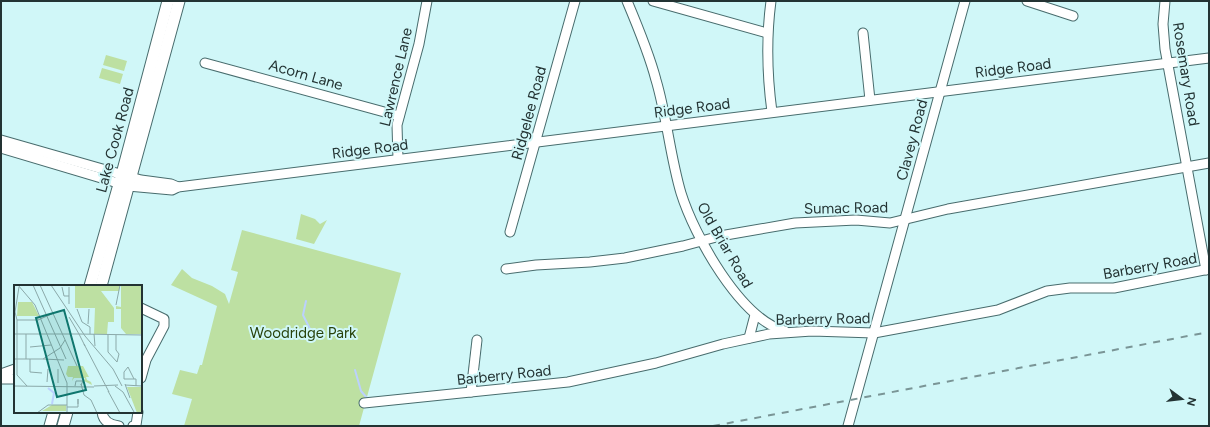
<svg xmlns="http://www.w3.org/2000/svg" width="1210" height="427" font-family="Figtree,sans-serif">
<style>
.green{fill:#bde0a2}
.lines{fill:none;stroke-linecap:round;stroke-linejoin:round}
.stream{stroke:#bbd1fe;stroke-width:2}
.minor-casing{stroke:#486c6d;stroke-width:11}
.major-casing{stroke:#486c6d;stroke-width:13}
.minor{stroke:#fff;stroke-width:9}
.major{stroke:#fff;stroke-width:11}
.rail{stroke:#7a9596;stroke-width:2;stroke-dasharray:7 7;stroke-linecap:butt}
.labels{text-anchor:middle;stroke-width:4;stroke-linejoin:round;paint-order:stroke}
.street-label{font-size:15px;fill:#233333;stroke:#d0f7f8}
.park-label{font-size:15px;fill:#28420b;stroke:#d0f7f8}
.inset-river{fill:none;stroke:#bbd1fe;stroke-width:2}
.inset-road{fill:none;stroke:#8ba9a9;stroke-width:1}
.view{fill:#0f766e;fill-opacity:0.15;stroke:#0f766e;stroke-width:2}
.inset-edge{fill:none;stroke:#233333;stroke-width:2}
</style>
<rect width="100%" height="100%" fill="#d0f7f8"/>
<g class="green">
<polygon points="106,55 127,61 124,71 103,65"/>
<polygon points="102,68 123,74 120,84 99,78"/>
<polygon points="301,214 315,219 320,224 327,220 314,244 296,239"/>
<polygon points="242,230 401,273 359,426 184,426 192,399 172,394 180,370 197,374 200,365 202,365 217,306 171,285 182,269 192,278 212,286 225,294 229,304 238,272 231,270"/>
</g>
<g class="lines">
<g class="stream">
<polyline points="306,301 303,315 312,333 314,341"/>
<polyline points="355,370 361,391 367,398"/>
</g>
<g class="minor-casing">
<g id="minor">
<path d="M627,1c11,26 22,52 29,79 11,37 14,76 25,113 13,42 59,126 104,138"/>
<polyline points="653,1 767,33"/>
<path d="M771,1c-5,38 -4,74 1,111"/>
<polyline points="1027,1 1073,16"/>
<polyline points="1165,1 1163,24 1165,49 1206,270"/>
<polyline points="863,33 870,100"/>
<polyline points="205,63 399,116"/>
<polyline points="1,140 141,180 171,184 178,187"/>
<polyline points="1,148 128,186 172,190 178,187 1209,58"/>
<polyline points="398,159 397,125 419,44 427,1"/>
<polyline points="510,232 575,1"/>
<polyline points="506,269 536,265 590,262 625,258 683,246 720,236 795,223 856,220 890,223 948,209 1209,163"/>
<polyline points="141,308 164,319 164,326 146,360 141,378"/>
<polyline points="749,338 755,315"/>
<polyline points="1,374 15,369"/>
<polyline points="1,379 15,379"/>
<polyline points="471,392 477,340"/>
<polyline points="364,403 568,382 656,363 723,344 769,334 812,331 874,333 998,310 1047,291 1070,288 1114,288 1209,269"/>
<path d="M102,412c1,9 8,13 17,14"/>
<polyline points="133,426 136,425 138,412"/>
<polyline points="848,426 965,1"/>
</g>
</g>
<g class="major-casing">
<g id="major">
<polyline points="90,286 122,174 168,1"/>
<polyline points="101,286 179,1"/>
<polyline points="50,426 54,412"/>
<polyline points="63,426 67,412"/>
</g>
</g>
<use href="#minor" class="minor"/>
<use href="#major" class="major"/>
<polyline class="rail" points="713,426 1209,332"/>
</g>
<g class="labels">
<g class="street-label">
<text transform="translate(1013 68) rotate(-7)" y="5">Ridge Road</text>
<text transform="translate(1186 74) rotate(81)" y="5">Rosemary Road</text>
<text transform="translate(306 75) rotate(16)" y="5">Acorn Lane</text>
<text transform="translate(396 77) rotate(-77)" y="5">Lawrence Lane</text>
<text transform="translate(692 108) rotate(-7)" y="5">Ridge Road</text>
<text transform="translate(529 113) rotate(-75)" y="5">Ridgelee Road</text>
<text transform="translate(115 140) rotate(-75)" y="5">Lake Cook Road</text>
<text transform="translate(912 140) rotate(-75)" y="5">Clavey Road</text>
<text transform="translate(370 149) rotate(-7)" y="5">Ridge Road</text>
<text transform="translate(846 208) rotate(-1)" y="5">Sumac Road</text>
<text transform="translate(725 245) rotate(60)" y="5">Old Briar Road</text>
<text transform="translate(1150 266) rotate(-10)" y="5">Barberry Road</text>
<text transform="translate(823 319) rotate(-1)" y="5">Barberry Road</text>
<text transform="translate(504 375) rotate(-6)" y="5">Barberry Road</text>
</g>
<g class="park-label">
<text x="303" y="338">Woodridge Park</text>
</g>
</g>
<g transform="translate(14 285)">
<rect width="128" height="128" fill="#d0f7f8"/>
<path d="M61,0h45l-1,6h-18l13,17v14h-6l-1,12h-13l1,-26h-20zM107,0h21v49h-16l-5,-6v-19h-5v-3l5,1zM4,17h14l7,14h-22zM54,81h15l6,11h-3l1,3 4,2 1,3 -8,-4 1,-3h-11l-2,3 1,-4h-5l-2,-3zM113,102h15v26h-5zM38,120h14v6h-24z" fill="#bde0a2"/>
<path class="inset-river" d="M34,103l6,5 -2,11"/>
<path class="inset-road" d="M4,0l17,20 32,78v30M19,0l33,74M26,0l37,81M37,0l34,51 28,33 9,17M48,2l2,9h5M55,19v-17M102,20l4,-20M63,24l5,13 8,5v7M1,27l2,8v55l10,11M1,27l4,-25M3,35h21l16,-7M74,39l1,-15M0,49h65l-10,-17M65,49l63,1M65,49l6,12M80,49l1,12M94,49v18l9,10 2,-8 -3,-4v-15M70,59l25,48M16,62l21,-2M0,74h29l17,-11 5,-8M12,74v-25M16,74v13l12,1M29,74l21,1M114,82l-4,5v7h12v7M114,82l6,12M33,97l1,-13M44,98v-14M67,99l3,11 7,5 6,13M111,99l5,14M111,100l17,1M0,101l80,1M61,101l1,-5h7l-2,4M80,101l24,-1M101,101l8,6 11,20M94,106l12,22M53,122h11v-8v5M23,128l11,-8h19"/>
<path class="view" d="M50,25l22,80 -29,7 -21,-79z"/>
<rect width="128" height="128" class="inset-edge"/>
</g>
<rect width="1210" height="427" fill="none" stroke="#233333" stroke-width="4"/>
<g transform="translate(1182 399) rotate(105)" stroke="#d0f7f8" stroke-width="3" paint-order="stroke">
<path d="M0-3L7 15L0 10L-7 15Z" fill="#233333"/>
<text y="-6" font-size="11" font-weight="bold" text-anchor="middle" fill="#233333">N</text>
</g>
</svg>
